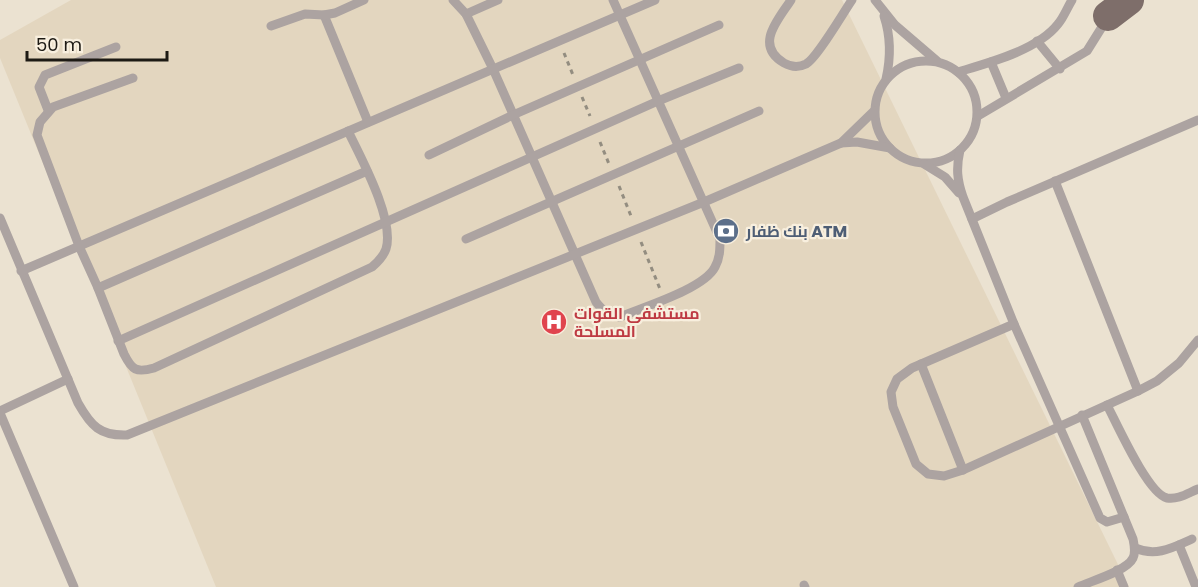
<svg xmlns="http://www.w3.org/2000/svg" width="1198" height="587" font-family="Poppins,Cairo,sans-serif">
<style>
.built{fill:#e3d6bf}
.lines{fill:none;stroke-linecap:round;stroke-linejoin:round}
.path{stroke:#938d80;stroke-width:3;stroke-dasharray:4.5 4.5;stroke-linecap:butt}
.lane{stroke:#aca3a1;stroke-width:9}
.primary{stroke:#7e6e6a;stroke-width:30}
.labels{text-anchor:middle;stroke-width:4.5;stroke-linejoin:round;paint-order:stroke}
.service-label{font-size:16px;font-weight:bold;fill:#4e5e75;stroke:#f8efde;text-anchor:start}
.health-label{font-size:16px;font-weight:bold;fill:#be3a42;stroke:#f8efde;text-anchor:start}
</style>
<rect width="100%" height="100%" fill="#ebe2d1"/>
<polygon class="built" points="71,0 842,0 1129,587 216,587 0,58 0,40"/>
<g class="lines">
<g class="path">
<polyline points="564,53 573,75"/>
<polyline points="582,97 590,116"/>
<polyline points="600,142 609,164"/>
<polyline points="619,186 631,216"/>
<polyline points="641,242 660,289"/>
</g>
<g class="lane">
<path d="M453,0l13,14 27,55 103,233c7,9 12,13 24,15 23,-10 84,-28 95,-50 5,-9 5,-18 5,-28l-107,-239"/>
<path d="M791,0c-13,20 -37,45 -7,63 7,4 14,5 22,1 11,-6 37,-51 46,-64"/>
<polyline points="875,0 895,25 937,61"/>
<polyline points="466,14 498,0"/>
<polyline points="324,15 368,122"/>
<path d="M884,16c7,21 7,41 2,63"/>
<polyline points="271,26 305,14 324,15 335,13 364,0"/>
<polyline points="1037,41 1060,69"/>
<circle cx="926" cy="112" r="51"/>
<polyline points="991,62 1006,98"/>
<path d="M958,72c30,-9 80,-22 100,-48 6,-7 9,-16 14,-24"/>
<path d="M133,78l-80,29 -13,15 -3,13 42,111 19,42 26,66c8,16 12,19 30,14l218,-101c6,-5 11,-10 14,-18 9,-29 -25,-91 -38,-118"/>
<polyline points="48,110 39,87 45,75 116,47"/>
<polyline points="978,116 1087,51 1107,19"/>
<polyline points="841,143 857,142 890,148"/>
<path d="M960,150c-4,18 -3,30 3,47l51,127 86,194 7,4 17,-5"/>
<polyline points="429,155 513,115 719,25"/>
<polyline points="924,164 945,177 959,193"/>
<polyline points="1055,181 1138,391"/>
<path d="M0,218l78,185c13,23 22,33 49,32l577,-233 137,-59 33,-32"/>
<polyline points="972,219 1007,202 1198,120"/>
<polyline points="466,239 759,111"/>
<polyline points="21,271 655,0"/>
<polyline points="98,288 367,171"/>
<polyline points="1014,324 912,368 897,379 891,392 893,407 916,464 928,474 944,476 963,470 1138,391 1157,381 1179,363 1198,340"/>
<polyline points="118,341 658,101 739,68"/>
<polyline points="921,364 963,470"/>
<path d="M1107,405c10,19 41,89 60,93 11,2 21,-5 31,-9"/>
<polyline points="0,411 68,379"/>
<polyline points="0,413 74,587"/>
<polyline points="1179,545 1196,587"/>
<path d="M1135,548c21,9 37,0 57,-9"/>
<polyline points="1117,570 1124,587"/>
<polyline points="804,585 805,587"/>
<path d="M1078,587c13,-6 49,-16 55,-29 3,-6 1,-14 0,-19l-51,-124"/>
</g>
<polyline class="primary" points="1108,16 1129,0"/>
</g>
<defs>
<g id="bank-disc" transform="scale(1.35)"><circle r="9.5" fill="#5c6f8a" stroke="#f8efde"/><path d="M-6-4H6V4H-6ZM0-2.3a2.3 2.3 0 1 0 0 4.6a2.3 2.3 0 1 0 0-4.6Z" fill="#fff"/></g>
<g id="hospital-disc" transform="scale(1.35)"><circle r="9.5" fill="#e0444e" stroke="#f8efde"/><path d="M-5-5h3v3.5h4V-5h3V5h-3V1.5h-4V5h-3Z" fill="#fff"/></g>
</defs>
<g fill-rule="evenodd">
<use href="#bank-disc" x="726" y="231"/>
<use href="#hospital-disc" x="554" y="322"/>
</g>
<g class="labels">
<g class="service-label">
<text x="746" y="237">بنك ظفار ATM</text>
</g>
<g class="health-label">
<text x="574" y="319">مستشفى القوات<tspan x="574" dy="18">المسلحة</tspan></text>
</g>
</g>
<path d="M27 51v9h140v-9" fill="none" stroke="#1d1a14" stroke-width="3"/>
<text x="36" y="51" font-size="18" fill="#1d1a14" stroke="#f8efde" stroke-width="4.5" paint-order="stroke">50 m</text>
</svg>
